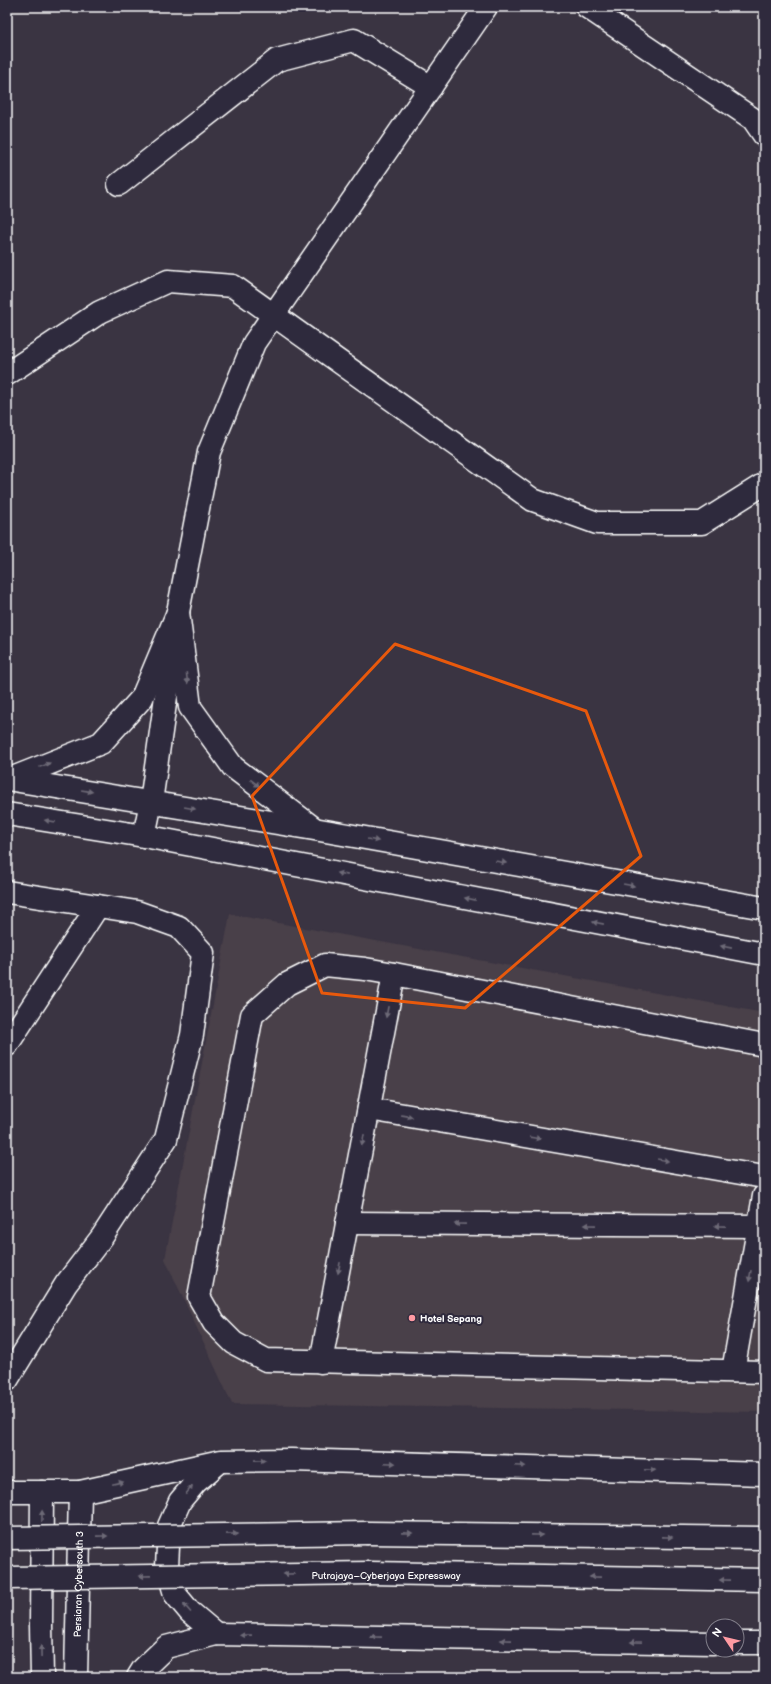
<svg xmlns="http://www.w3.org/2000/svg" width="771" height="1684" font-family="'Balsamiq Sans',sans-serif">
<style>
.built{fill:#483f48}
.lines{fill:none;stroke-linecap:round;stroke-linejoin:round}
.minor-casing{stroke:#fff;stroke-width:25}
.major-casing{stroke:#fff;stroke-width:25}
.highway-casing{stroke:#fff;stroke-width:25}
.minor{stroke:#2f2a3d;stroke-width:22}
.major{stroke:#2f2a3d;stroke-width:22}
.highway{stroke:#2f2a3d;stroke-width:22}
.highway-bridge-casing{stroke:#fff;stroke-width:25;stroke-linecap:butt}
.highway-bridge{stroke:#2f2a3d;stroke-width:22}
.oneway{fill:#6d6a77}
.marked{fill:none;stroke:#e8590c;stroke-width:3;stroke-linejoin:round}
.poi-dot{fill:#ff9aa2;stroke:#2f2a3d;stroke-width:1.5}
.labels{text-anchor:middle;stroke-width:4;stroke-linejoin:round;paint-order:stroke}
.poi-label{font-size:10px;font-weight:bold;fill:#fff;stroke:#2f2a3d;text-anchor:start}
.street-label{font-size:10px;fill:#fff;stroke:#2f2a3d}
</style>
<rect width="100%" height="100%" fill="#3a3442"/>
<filter id="ink" filterUnits="userSpaceOnUse"><feTurbulence type="fractalNoise" baseFrequency=".025" numOctaves="2"/><feDisplacementMap in="SourceGraphic" scale="8" xChannelSelector="R" yChannelSelector="G"/><feConvolveMatrix kernelMatrix="1 2 1 2 8 2 1 2 1" color-interpolation-filters="sRGB"/></filter>
<g filter="url(#ink)">
<polygon class="built" points="230,914 764,1013 764,1412 232,1404 165,1259"/>
<g class="lines">
<g class="minor-casing">
<g id="minor">
<polyline points="587,7 753,119 764,135"/>
<polyline points="119,184 277,60 354,40 431,87"/>
<polyline points="7,374 100,312 168,281 233,286 533,500 597,523 702,523 764,484"/>
<polyline points="144,836 151,802 178,612 209,452 254,343 486,7"/>
<polyline points="7,892 137,912 179,927 203,953 192,1035 166,1139 102,1237 66,1284 7,1380"/>
<polyline points="7,1045 98,906"/>
<polyline points="764,1045 394,974 365,969 325,965 287,984 252,1015 199,1297 214,1323 234,1343 266,1360 764,1372"/>
<polyline points="369,1109 764,1177"/>
<polyline points="347,1223 759,1226"/>
<polyline points="321,1362 394,974"/>
<polyline points="733,1371 764,1196"/>
<polyline points="42,1677 41,1625 42,1492"/>
<path id="s1" d="M76,1677l4,-185"/>
</g>
</g>
<g class="major-casing">
<g id="major">
<polyline points="178,612 190,707 233,767 312,827"/>
<polyline points="7,779 314,829 764,908"/>
<polyline points="10,779 101,743 142,698 178,612"/>
<polyline points="7,814 144,836 764,954"/>
</g>
</g>
<g class="highway-casing">
<g id="highway">
<polyline points="7,1492 80,1492 221,1461 291,1460 764,1474"/>
<polyline points="368,1533 764,1538"/>
<polyline points="370,1573 764,1580"/>
<polyline points="216,1634 190,1612 175,1594 167,1567 169,1526 180,1501 196,1482 217,1464"/>
<polyline points="737,1643 764,1643"/>
<polyline points="138,1677 143,1669 166,1647 216,1634 713,1643"/>
</g>
</g>
<use href="#minor" class="minor"/>
<use href="#major" class="major"/>
<use href="#highway" class="highway"/>
<g class="highway-bridge-casing">
<g id="highway-bridge">
<polyline points="7,1538 368,1533"/>
<polyline points="7,1578 370,1573"/>
</g>
</g>
<use href="#highway-bridge" class="highway-bridge"/>
</g>
<defs><path id="oneway-solid" d="M-6-.8H1V-3.2L6.5 0L1 3.2V.8H-6Z"/></defs>
<g class="oneway">
<use href="#oneway-solid" transform="translate(187 678) rotate(83)"/>
<use href="#oneway-solid" transform="translate(45 765) rotate(-22)"/>
<use href="#oneway-solid" transform="translate(255 783) rotate(38)"/>
<use href="#oneway-solid" transform="translate(87 791) rotate(9)"/>
<use href="#oneway-solid" transform="translate(190 808) rotate(10)"/>
<use href="#oneway-solid" transform="translate(50 821) rotate(-171)"/>
<use href="#oneway-solid" transform="translate(373 840) rotate(10)"/>
<use href="#oneway-solid" transform="translate(501 862) rotate(10)"/>
<use href="#oneway-solid" transform="translate(342 874) rotate(-169)"/>
<use href="#oneway-solid" transform="translate(629 885) rotate(10)"/>
<use href="#oneway-solid" transform="translate(470 899) rotate(-169)"/>
<use href="#oneway-solid" transform="translate(598 923) rotate(-169)"/>
<use href="#oneway-solid" transform="translate(726 947) rotate(-169)"/>
<use href="#oneway-solid" transform="translate(387 1012) rotate(101)"/>
<use href="#oneway-solid" transform="translate(407 1116) rotate(10)"/>
<use href="#oneway-solid" transform="translate(535 1138) rotate(10)"/>
<use href="#oneway-solid" transform="translate(363 1140) rotate(101)"/>
<use href="#oneway-solid" transform="translate(663 1160) rotate(10)"/>
<use href="#oneway-solid" transform="translate(460 1224) rotate(-179)"/>
<use href="#oneway-solid" transform="translate(590 1225) rotate(-179)"/>
<use href="#oneway-solid" transform="translate(720 1226) rotate(-179)"/>
<use href="#oneway-solid" transform="translate(339 1268) rotate(101)"/>
<use href="#oneway-solid" transform="translate(750 1276) rotate(100)"/>
<use href="#oneway-solid" transform="translate(260 1460) rotate(-1)"/>
<use href="#oneway-solid" transform="translate(390 1463) rotate(2)"/>
<use href="#oneway-solid" transform="translate(520 1466) rotate(2)"/>
<use href="#oneway-solid" transform="translate(650 1470) rotate(2)"/>
<use href="#oneway-solid" transform="translate(118 1483) rotate(-12)"/>
<use href="#oneway-solid" transform="translate(189 1490) rotate(-52)"/>
<use href="#oneway-solid" transform="translate(42 1516) rotate(-89)"/>
<use href="#oneway-solid" transform="translate(407 1533) rotate(1)"/>
<use href="#oneway-solid" transform="translate(232 1534) rotate(-1)"/>
<use href="#oneway-solid" transform="translate(537 1535) rotate(1)"/>
<use href="#oneway-solid" transform="translate(102 1536) rotate(-1)"/>
<use href="#oneway-solid" transform="translate(667 1537) rotate(1)"/>
<use href="#oneway-solid" transform="translate(289 1574) rotate(179)"/>
<use href="#oneway-solid" transform="translate(145 1576) rotate(179)"/>
<use href="#oneway-solid" transform="translate(595 1577) rotate(-179)"/>
<use href="#oneway-solid" transform="translate(725 1580) rotate(-179)"/>
<use href="#oneway-solid" transform="translate(187 1608) rotate(-131)"/>
<use href="#oneway-solid" transform="translate(246 1635) rotate(-179)"/>
<use href="#oneway-solid" transform="translate(376 1637) rotate(-179)"/>
<use href="#oneway-solid" transform="translate(506 1640) rotate(-179)"/>
<use href="#oneway-solid" transform="translate(636 1642) rotate(-179)"/>
<use href="#oneway-solid" transform="translate(41 1651) rotate(-91)"/>
</g>
</g>
<path class="marked" d="M395,644l191,67 55,145 -176,152 -143,-15 -70,-197z"/>
<circle class="poi-dot" cx="412" cy="1318" r="4"/>
<g class="labels">
<g class="poi-label">
<text x="420" y="1322">Hotel Sepang</text>
</g>
<g class="street-label">
<text x="386" y="1579">Putrajaya–Cyberjaya Expressway</text>
<text dy="4" stroke="none"><textPath href="#s1" startOffset="93">Persiaran Cybersouth 3</textPath></text>
</g>
</g>
<rect width="771" height="1684" fill="none" stroke="#2f2a3d" stroke-width="24"/>
<rect x="12" y="12" width="747" height="1660" fill="none" stroke="#fff" stroke-width="1.5" filter="url(#ink)"/>
<g transform="translate(725 1638) rotate(305)"><circle r="19" fill="#2f2a3d" stroke="#827f8b"/>
<path d="M0-3L7 15L0 10L-7 15Z" fill="#ff9aa2"/>
<text y="-6" font-size="11" font-weight="bold" text-anchor="middle" fill="#ffffff">N</text>
</g>
</svg>
